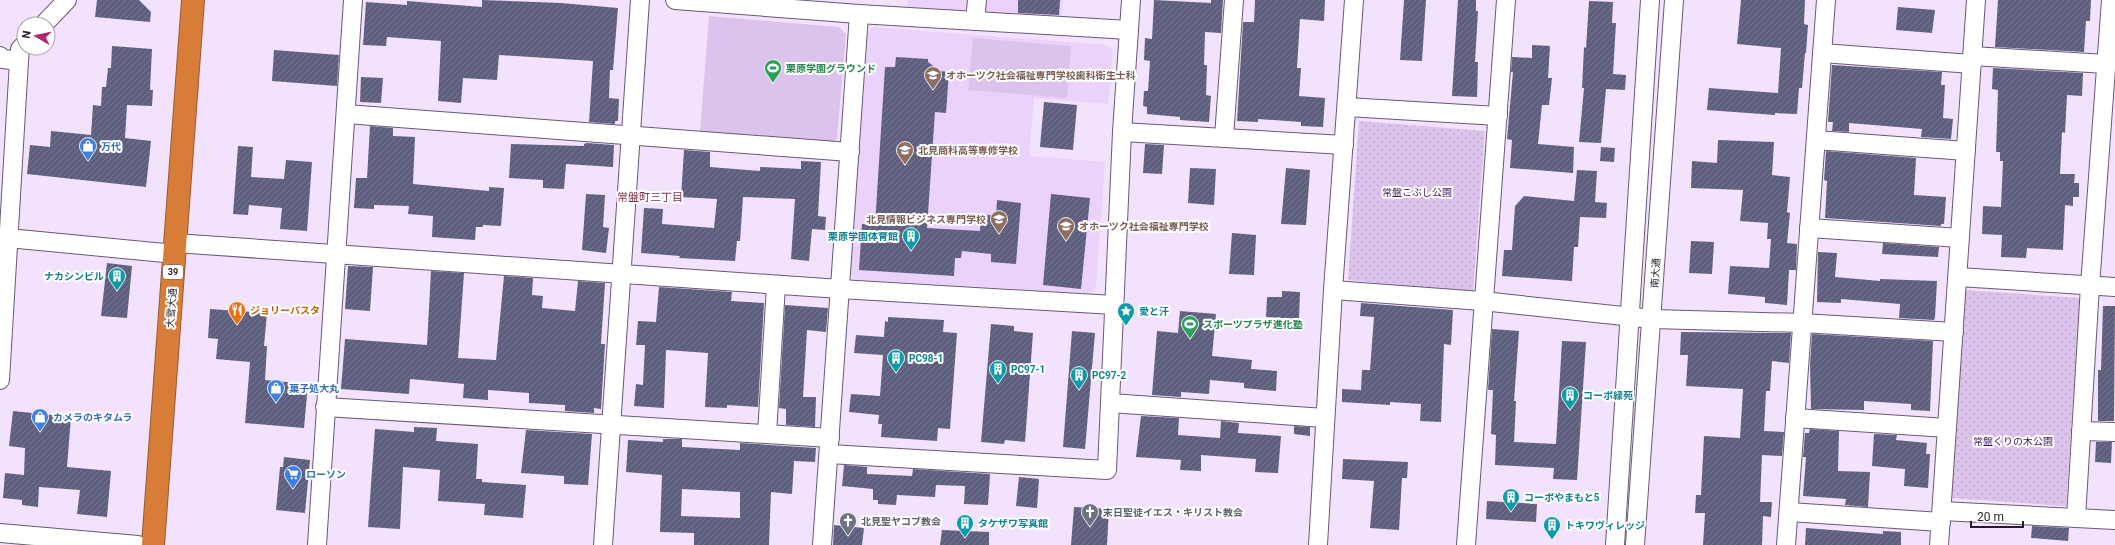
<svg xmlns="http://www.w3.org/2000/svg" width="2115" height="545" font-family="Roboto,'Noto Sans JP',sans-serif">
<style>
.built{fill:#ead2fa}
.park{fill:url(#park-dots)}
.pitch{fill:#dbc3eb}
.building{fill:url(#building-hatch);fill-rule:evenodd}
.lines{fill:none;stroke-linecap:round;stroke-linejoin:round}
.minor-casing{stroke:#6a5975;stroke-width:20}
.highway-casing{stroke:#995b32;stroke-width:24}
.minor{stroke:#fff;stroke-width:18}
.highway{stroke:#d77d37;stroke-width:22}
.labels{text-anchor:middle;stroke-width:4;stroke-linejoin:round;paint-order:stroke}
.shield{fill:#fff;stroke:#666169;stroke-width:1}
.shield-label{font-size:9px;font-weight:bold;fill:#251d29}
.leisure-label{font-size:10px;font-weight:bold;fill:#27864d;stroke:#fff;text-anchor:start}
.education-label{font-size:10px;font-weight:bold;fill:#785e54;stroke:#fff;text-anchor:start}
.shop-label{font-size:10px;font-weight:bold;fill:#366cbe;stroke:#fff;text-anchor:start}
.park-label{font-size:10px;fill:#44185a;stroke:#fff}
.culture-label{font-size:10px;font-weight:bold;fill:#0d838f;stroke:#fff;text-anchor:start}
.street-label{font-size:10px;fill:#251d29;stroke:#fff}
.food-label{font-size:10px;font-weight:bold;fill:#c56008;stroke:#fff;text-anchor:start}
.worship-label{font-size:10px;font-weight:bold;fill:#5b616d;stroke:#fff;text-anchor:start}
.neighbourhood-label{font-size:11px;fill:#793551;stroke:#fff}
</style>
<defs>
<pattern id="park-dots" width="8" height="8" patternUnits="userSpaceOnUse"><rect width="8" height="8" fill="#dbc3eb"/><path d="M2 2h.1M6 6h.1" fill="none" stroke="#bca7ca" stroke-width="1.8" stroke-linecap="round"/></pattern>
<pattern id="building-hatch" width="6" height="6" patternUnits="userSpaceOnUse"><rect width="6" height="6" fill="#5e5f7e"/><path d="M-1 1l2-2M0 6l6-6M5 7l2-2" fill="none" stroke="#76768e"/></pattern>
</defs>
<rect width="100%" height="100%" fill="#f3e2fd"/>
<g class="built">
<polygon points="908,0 1063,0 1061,20 907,8"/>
<polygon points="873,27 1107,45 1113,51 1108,104 1034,98 1029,156 1105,162 1096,287 1091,293 859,280 850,275 867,33"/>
</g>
<g class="park">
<polygon points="1359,121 1485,131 1473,292 1348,280"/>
<polygon points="1966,290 2080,298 2066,506 1951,498"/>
</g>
<g class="pitch">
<polygon points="709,16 839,27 846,34 837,138 832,143 700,132"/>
<polygon points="973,38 1071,46 1067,98 968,90"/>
</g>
<g class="building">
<polygon points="97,0 139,0 151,12 150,22 95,17"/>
<polygon points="482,0 561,3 618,8 613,70 610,70 609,98 619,99 618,121 615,121 615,124 589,122 593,61 499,55 497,80 463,78 461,103 438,101 441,41 387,37 386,46 363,45 366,2 407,5 407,1 482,7"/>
<polygon points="1018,0 1060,0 1059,15 1018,13"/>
<polygon points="1154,0 1211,3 1211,0 1223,0 1221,33 1205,32 1204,65 1207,65 1206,95 1211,96 1209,122 1180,120 1180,117 1147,114 1147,107 1143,106 1144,91 1148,91 1150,61 1144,60 1145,38 1152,39"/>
<polygon points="1255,0 1325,0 1324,21 1300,19 1297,68 1301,68 1299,96 1325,98 1323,127 1301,126 1301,122 1258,119 1258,122 1237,121 1243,22 1254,22"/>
<polygon points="1404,0 1426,0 1422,61 1400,60"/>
<polygon points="1458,0 1476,0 1476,11 1478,11 1475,62 1478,62 1477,97 1452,96"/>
<polygon points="1741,0 1805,0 1804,24 1808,25 1806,53 1805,53 1802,88 1799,88 1797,114 1775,113 1775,115 1707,110 1709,88 1778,93 1781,48 1737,44"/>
<polygon points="1998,0 2091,0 2090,21 2086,21 2084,52 1995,47"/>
<polygon points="1589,1 1613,2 1612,23 1616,23 1613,74 1626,75 1625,90 1606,89 1601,143 1579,142 1584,88 1582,88 1584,47 1586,48"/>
<polygon points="1898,7 1935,10 1932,33 1896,30"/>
<polygon points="1532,45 1550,46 1548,78 1552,78 1549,105 1542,105 1538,144 1574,147 1573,173 1510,168 1512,140 1507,139 1513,72 1511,72 1512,57 1532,58"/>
<polygon points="112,46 152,49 150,90 153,90 152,106 127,105 125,138 151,141 146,187 27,174 30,145 50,147 51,131 91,135 93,105 101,106 102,87 106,87 108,68 111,68"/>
<polygon points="274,50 339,55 337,86 272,81"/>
<polygon points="896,57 928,59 928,62 940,71 949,72 946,113 935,112 927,228 980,231 981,214 996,216 997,200 1021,203 1016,264 991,262 991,254 962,251 961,258 955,258 954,276 859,270 862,224 875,225 885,67 895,67"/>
<polygon points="1832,65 1942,72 1941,85 1945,85 1943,118 1953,119 1951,139 1921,137 1922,129 1849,123 1849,132 1832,131 1833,122 1828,122"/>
<polygon points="1993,68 2083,73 2082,96 2067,95 2065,133 2062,132 2060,174 2075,174 2074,183 2079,183 2079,197 2073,197 2073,206 2065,205 2063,250 2027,248 2026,258 2001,257 2002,235 1982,234 1983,206 2001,207 2003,161 2000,161 2000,152 1996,152 1998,90 1992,89"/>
<polygon points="361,77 383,78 381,103 360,102"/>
<polygon points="1044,102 1077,105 1073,150 1040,147"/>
<polygon points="370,126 393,128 393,136 415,137 413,184 489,191 489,187 504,188 501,226 483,225 483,227 476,227 475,240 432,237 433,216 408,214 409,206 374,205 374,209 354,208 356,178 367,178"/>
<polygon points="1718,140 1774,142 1772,175 1790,177 1787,212 1790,213 1787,243 1797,244 1796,270 1789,270 1787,305 1765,303 1765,297 1728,294 1730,266 1769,268 1771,239 1767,239 1768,223 1740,221 1743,190 1691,188 1692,161 1717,163"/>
<polygon points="587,143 614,145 613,167 566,164 564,189 543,188 543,180 509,178 511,144 584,146 584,144"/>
<polygon points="1145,144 1164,145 1162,174 1143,173"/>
<polygon points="238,146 253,147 251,177 284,179 286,160 312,162 307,231 280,229 282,208 249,205 248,215 233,214"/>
<polygon points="1601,147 1615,148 1614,162 1600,161"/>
<polygon points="684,150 710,152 710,167 760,171 760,167 801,169 801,161 821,162 818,216 826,217 825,230 812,229 809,261 791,259 795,199 743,197 740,241 737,241 735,261 679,258 680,256 641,253 644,208 663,209 662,224 714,228 717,199 681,197"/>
<polygon points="1826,151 1916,158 1914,195 1946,197 1944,224 1941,224 1941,226 1825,218 1827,181 1824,180"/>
<polygon points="1190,168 1216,169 1214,205 1188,203"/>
<polygon points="1286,168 1310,170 1306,225 1281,224"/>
<polygon points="1577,170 1597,171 1595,202 1607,203 1606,218 1580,217 1578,247 1574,247 1572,281 1502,276 1504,250 1512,250 1515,206 1524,196 1574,201"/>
<polygon points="586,194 605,195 603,227 609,228 606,253 582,250"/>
<polygon points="1051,194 1090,198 1081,289 1043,285"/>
<polygon points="1232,233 1256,235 1254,275 1229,274"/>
<polygon points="1691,241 1714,242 1712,274 1689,273"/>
<polygon points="1883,243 1939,247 1938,257 1882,254"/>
<polygon points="1818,252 1837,253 1835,277 1880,281 1880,279 1937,281 1935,317 1934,320 1899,318 1900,304 1841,299 1841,303 1817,302"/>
<polygon points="107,263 132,266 127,318 101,316"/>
<polygon points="348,266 373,267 370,311 345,309"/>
<polygon points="431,271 464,273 458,358 496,360 504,276 533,278 532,295 543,296 542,308 575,311 578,281 605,283 601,344 605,344 601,409 594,408 594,413 565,411 565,405 529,403 529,393 488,390 488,400 463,398 464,384 410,379 409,394 341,389 345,339 427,345"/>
<polygon points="659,287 732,292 731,301 764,303 758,407 727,405 727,408 705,407 708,353 666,350 664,408 634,406 636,384 643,385 645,345 636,345 638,321 656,322"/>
<polygon points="1282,291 1300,292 1299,319 1266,317 1267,297 1282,297"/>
<polygon points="1361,303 1453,310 1451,345 1444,344 1441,422 1420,421 1421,404 1390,402 1390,405 1342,402 1342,389 1361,390 1362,370 1370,370 1374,317 1360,316"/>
<polygon points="785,305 828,308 826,332 807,330 803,397 816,397 815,427 786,425 786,409 779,408"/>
<polygon points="2103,306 2115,306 2114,421 2098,421 2098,370 2101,370"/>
<polygon points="210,309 267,313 264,346 267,346 265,380 308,384 304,428 245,423 250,362 216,359 218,339 208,338"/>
<polygon points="1180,311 1216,314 1212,356 1252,360 1251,369 1277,371 1276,391 1244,388 1244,383 1210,380 1209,394 1181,392 1181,397 1152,395 1157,331 1178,333"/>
<polygon points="888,317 944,320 943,332 957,333 950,429 938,428 937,441 881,437 882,424 878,424 879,415 849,412 851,394 880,396 883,355 854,353 856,335 884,337 885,321 888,322"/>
<polygon points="991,324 1014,326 1014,331 1033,333 1025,442 1005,440 1004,444 981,442"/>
<polygon points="1492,329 1519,331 1514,401 1516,401 1514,442 1556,444 1562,341 1586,342 1577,480 1553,479 1554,468 1495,465 1496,435 1491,434 1493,390 1488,390"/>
<polygon points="1072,331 1095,333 1085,449 1063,447"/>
<polygon points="1681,332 1791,333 1789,363 1772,361 1770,391 1766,391 1764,431 1784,432 1782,456 1762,455 1760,502 1772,502 1771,517 1763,516 1762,545 1703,545 1705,513 1695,513 1696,495 1701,495 1704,436 1740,438 1743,389 1686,386 1688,355 1680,355"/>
<polygon points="1812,334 1933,341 1930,411 1911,410 1911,404 1864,401 1864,410 1811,409 1810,365"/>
<polygon points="13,411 71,417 67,467 111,471 107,517 77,514 80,490 39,487 38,507 22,505 22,500 3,498 5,473 24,475 25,448 9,446"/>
<polygon points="1141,416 1179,418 1178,435 1220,438 1221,421 1239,423 1238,433 1281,436 1278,473 1255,472 1256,459 1201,455 1201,471 1180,470 1181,460 1136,457"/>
<polygon points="1294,426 1310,427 1310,436 1294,434"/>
<polygon points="414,427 437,428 436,441 478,444 476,479 482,479 482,482 526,485 523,518 484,515 485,504 438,501 440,470 403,467 400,529 368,527 375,429 414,432"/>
<polygon points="1810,429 1839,431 1838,471 1870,472 1868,507 1845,505 1846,499 1803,496 1806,457 1803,457 1805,433 1809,433"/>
<polygon points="526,430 592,434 588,485 564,484 564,476 521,473"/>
<polygon points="1874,434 1897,435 1896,440 1927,443 1926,454 1930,454 1928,488 1904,486 1905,469 1872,466"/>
<path d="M663,439h19v8l58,3v-7l76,5 -1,14 -21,-1 -2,33 -21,-2 -2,53h-75v-12l-34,-1 2,-57 -36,-3 2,-32 35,2zM682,489l58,3v26l-59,-2z"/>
<polygon points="2096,442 2112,442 2111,463 2095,462"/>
<polygon points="284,457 310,460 305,513 276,510 280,467 283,467"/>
<polygon points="1343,459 1408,462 1407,478 1402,478 1399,530 1370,528 1374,481 1342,479"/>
<polygon points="844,465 867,467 867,474 912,476 913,469 990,474 988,505 964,504 965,486 936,485 935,497 897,495 896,505 878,504 878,500 873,500 873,489 842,486"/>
<polygon points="1019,477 1039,479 1037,508 1016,506"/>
<polygon points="1487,501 1537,504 1536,522 1486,519"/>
<polygon points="1074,507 1109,509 1107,545 1071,545"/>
<polygon points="834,525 864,528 862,545 833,545"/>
<polygon points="2032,526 2069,528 2068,541 2031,538"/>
<polygon points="1806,528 1883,534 1883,531 1901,532 1901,545 1805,545"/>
<polygon points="942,530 989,532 989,545 940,545"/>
</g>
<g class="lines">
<g class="minor-casing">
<g id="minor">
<polyline points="675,0 859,14 1129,30"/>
<polyline points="975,21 977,0"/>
<polyline points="44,24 67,0"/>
<polyline points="1822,53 1972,64"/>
<polyline points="0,56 3,59 19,61 0,380"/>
<polyline points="1972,56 2106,64"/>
<polyline points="19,61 20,49 24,45"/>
<polyline points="1347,107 1498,116"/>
<polyline points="346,114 850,152"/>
<polyline points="1122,132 1344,145"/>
<polyline points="1224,137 1234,0"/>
<polyline points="1816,140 1966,151"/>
<polyline points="1809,228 1960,238"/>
<polyline points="8,238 175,254"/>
<polyline points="175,243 840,289 1114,305"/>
<polyline points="1958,277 2115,287"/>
<polyline points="1333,290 1482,301 1652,319 1802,323 1954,332"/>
<polyline points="1110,403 1325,418"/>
<polyline points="325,407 830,438"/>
<polyline points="1795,418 1947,428"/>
<polyline points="2081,431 2115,432"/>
<polyline points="767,434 776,285"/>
<polyline points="829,454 1107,470 1122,132 1131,0"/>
<polyline points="1942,511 2115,520"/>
<polyline points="1789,512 1941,522"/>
<polyline points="2076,518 2090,286 2111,0"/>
<polyline points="0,533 138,545"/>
<polyline points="317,545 353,0"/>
<polyline points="603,545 640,0"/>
<polyline points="822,545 859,14"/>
<polyline points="1318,545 1333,290 1354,0"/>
<polyline points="1466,545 1506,0"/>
<polyline points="1615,545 1650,0"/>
<polyline points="1635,545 1674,0"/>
<polyline points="1786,545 1826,0"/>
<polyline points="1939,545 1976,0"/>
</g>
</g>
<g class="highway-casing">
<polyline id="highway" points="153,545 193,0"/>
</g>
<use href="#minor" class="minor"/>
<use href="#highway" class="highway"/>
</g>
<defs>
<g id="stadium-pin" transform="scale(0.9)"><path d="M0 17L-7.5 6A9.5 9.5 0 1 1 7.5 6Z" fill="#2e9e5b" stroke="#fff"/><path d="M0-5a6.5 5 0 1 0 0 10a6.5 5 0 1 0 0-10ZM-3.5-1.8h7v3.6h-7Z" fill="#fff"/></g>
<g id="university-pin" transform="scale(0.9)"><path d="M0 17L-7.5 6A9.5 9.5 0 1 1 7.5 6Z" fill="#8d6e63" stroke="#fff"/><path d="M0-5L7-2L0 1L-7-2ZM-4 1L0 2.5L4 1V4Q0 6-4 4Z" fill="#fff"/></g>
<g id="shop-pin" transform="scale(0.9)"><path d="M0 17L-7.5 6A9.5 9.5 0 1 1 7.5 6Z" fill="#3f7fe0" stroke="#fff"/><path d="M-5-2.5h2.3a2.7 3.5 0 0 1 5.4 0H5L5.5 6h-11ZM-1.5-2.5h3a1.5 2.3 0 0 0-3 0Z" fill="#fff"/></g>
<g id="building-pin" transform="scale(0.9)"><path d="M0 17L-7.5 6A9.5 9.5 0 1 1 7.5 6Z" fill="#0f9aa8" stroke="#fff"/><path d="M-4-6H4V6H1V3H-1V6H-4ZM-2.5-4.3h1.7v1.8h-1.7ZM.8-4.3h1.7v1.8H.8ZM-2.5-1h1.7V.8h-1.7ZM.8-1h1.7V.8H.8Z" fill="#fff"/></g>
<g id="restaurant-pin" transform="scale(0.9)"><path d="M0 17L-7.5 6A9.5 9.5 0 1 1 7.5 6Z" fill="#e8710a" stroke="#fff"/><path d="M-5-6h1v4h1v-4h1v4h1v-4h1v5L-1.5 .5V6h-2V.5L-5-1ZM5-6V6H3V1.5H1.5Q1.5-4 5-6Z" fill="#fff"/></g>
<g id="sight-pin" transform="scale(0.9)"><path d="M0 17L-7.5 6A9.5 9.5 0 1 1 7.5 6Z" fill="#0f9aa8" stroke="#fff"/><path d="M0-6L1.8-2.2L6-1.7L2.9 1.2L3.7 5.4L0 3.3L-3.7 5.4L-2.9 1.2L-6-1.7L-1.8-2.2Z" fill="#fff"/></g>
<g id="supermarket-pin" transform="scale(0.9)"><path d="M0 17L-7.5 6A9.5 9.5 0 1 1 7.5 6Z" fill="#3f7fe0" stroke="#fff"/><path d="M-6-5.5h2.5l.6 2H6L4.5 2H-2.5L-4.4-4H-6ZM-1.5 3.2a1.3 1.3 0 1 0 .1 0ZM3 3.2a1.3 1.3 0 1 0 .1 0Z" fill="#fff"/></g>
<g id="church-pin" transform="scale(0.9)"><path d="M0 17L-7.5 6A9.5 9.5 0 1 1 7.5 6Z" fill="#6b7280" stroke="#fff"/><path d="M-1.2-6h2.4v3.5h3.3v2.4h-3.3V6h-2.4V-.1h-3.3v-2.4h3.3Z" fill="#fff"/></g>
</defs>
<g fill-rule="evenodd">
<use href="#stadium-pin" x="773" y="68"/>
<use href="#university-pin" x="933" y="75"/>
<use href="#shop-pin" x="88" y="146"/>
<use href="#university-pin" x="905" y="150"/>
<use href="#university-pin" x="999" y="219"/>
<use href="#university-pin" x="1066" y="226"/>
<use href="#building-pin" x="911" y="236"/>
<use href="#building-pin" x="117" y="276"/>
<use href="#restaurant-pin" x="237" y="310"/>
<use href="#sight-pin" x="1126" y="311"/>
<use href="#stadium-pin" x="1190" y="324"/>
<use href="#building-pin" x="896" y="358"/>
<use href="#building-pin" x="998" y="369"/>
<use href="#building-pin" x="1079" y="375"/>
<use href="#shop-pin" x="276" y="388"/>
<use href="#building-pin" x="1570" y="395"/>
<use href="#shop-pin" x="40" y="417"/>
<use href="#supermarket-pin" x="293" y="474"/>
<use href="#building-pin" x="1511" y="497"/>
<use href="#church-pin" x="1090" y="512"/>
<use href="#church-pin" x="848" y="521"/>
<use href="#building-pin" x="965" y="523"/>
<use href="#building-pin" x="1552" y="525"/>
</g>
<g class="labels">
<rect class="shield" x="163" y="265" width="20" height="14" rx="3"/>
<g class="shield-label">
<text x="173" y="275">39</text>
</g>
<g class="leisure-label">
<text x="786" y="72">栗原学園グラウンド</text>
<text x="1203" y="328">スポーツプラザ進化塾</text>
</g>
<g class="education-label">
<text x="946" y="79">オホーツク社会福祉専門学校歯科衛生士科</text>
<text x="918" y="154">北見商科高等専修学校</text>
<text x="986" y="223" text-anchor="end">北見情報ビジネス専門学校</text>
<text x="1079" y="230">オホーツク社会福祉専門学校</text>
</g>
<g class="shop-label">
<text x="101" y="150">万代</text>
<text x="289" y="392">菓子処大丸</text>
<text x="53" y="421">カメラのキタムラ</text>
<text x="306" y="478">ローソン</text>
</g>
<g class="park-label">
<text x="1417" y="196">常盤こぶし公園</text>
<text x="2013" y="445">常盤くりの木公園</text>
</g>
<g class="culture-label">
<text x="898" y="240" text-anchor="end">栗原学園体育館</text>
<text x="104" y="280" text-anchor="end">ナカシンビル</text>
<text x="1139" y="315">愛と汗</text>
<text x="909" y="362">PC98-1</text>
<text x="1011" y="373">PC97-1</text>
<text x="1092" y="379">PC97-2</text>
<text x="1583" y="399">コーポ緑苑</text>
<text x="1524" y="501">コーポやまもと5</text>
<text x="978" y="527">タケザワ写真館</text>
<text x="1565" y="529">トキワヴィレッジ</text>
</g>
<g class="street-label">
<text transform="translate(1655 273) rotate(-86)" y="4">南大通</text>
<text transform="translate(171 308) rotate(-86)" y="4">大雪大通</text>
</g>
<g class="food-label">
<text x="250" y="314">ジョリーパスタ</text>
</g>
<g class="worship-label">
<text x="1103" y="516">末日聖徒イエス・キリスト教会</text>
<text x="861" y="525">北見聖ヤコブ教会</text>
</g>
<g class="neighbourhood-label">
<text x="650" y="201">常盤町三丁目</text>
</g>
</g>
<g transform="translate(36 36) rotate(279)"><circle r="19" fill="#ffffff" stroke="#a8a5a9"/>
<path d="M0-3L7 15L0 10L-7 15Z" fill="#b0286b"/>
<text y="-6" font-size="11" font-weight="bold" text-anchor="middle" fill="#251d29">N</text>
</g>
<path d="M1971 521v6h52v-6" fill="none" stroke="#251d29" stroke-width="2"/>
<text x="1977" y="521" font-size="12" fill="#251d29" stroke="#ffffff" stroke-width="3" paint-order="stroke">20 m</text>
</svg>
